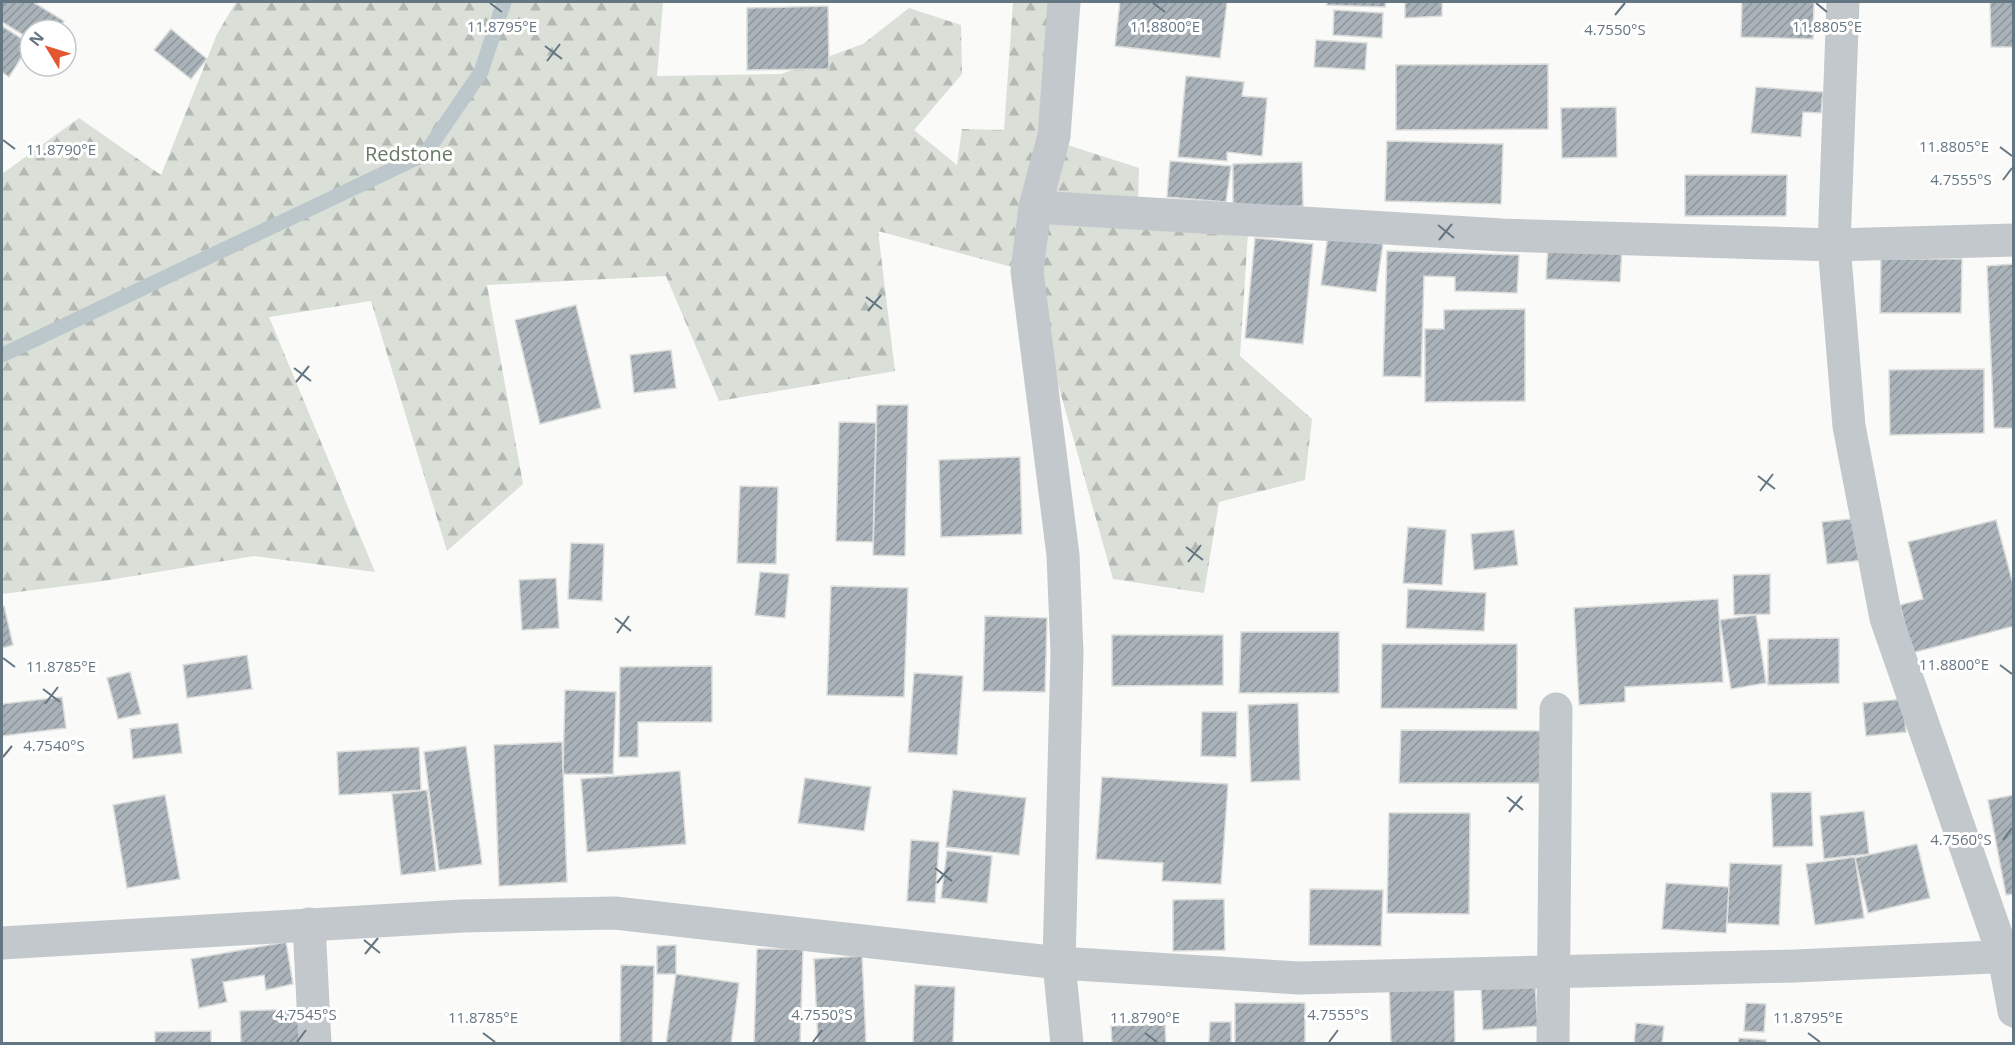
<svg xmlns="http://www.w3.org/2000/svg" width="2015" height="1045" font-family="'Open Sans',sans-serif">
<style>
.forest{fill:url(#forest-firs)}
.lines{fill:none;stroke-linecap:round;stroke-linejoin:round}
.stream{stroke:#bbc7cb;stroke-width:15}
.building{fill:url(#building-hatch);stroke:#dcdcda;stroke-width:1.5}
.minor{stroke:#c3c8cc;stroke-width:33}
.ticks{fill:none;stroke:#657683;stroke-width:2}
.labels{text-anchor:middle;stroke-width:6;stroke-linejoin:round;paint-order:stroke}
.park-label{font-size:20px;fill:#687a64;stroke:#fff}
.ticks-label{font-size:15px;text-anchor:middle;fill:#657683;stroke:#fff;stroke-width:6;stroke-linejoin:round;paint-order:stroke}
</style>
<defs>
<pattern id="forest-firs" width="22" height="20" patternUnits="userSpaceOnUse" patternTransform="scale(1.5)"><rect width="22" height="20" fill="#dadfd7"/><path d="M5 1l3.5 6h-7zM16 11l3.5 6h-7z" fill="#b4b9b4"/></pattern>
<pattern id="building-hatch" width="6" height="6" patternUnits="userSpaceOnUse" patternTransform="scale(1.5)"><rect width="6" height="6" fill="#aab3b9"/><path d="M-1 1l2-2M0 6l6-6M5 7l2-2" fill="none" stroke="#8e969c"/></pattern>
</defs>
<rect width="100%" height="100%" fill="#fafaf8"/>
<polygon class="forest" points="236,2 663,2 657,76 781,74 863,44 909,8 961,25 962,74 914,130 957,165 962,129 1004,130 1013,2 1056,2 1046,138 1139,168 1138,207 1248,233 1240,356 1312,419 1305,480 1219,502 1204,593 1113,579 1026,271 878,231 895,371 719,401 666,276 487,285 523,484 447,551 371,301 269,317 375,572 254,556 97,582 2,594 2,174 79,118 161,175 217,34"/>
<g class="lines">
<polyline class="stream" points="2,355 425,154 481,72 504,2"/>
</g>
<g class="building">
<polygon points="2,2 33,2 64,21 59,30 30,30 30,39 2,22"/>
<polygon points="1120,2 1227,2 1220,58 1115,46"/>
<polygon points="1327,2 1386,2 1385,7 1327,5"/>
<polygon points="1405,2 1442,2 1442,16 1405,18"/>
<polygon points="1742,2 1814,2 1813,39 1741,37"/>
<polygon points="1990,2 2014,2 2014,47 1991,47"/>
<polygon points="828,6 829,69 747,70 747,8"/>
<polygon points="1334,10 1383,13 1382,38 1333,35"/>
<polygon points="2,26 30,44 9,77 2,72"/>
<polygon points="171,29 207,59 191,79 154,50"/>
<polygon points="1316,40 1367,43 1365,70 1314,67"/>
<polygon points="1548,64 1548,129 1396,130 1396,65"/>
<polygon points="1186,76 1244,82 1242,96 1267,98 1262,156 1227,152 1227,161 1178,157"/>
<polygon points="1756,87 1823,92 1821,113 1803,112 1801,137 1751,133"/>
<polygon points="1616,107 1617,157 1562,158 1561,108"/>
<polygon points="1387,141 1503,144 1501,204 1385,201"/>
<polygon points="1170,161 1231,166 1226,202 1167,197"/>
<polygon points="1302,162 1303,206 1233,207 1233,164"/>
<polygon points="1685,175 1787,175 1786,216 1685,216"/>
<polygon points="1328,235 1383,243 1376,292 1321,285"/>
<polygon points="1255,238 1313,244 1303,344 1245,338"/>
<polygon points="1548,244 1622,248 1620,282 1546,279"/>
<polygon points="1387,251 1519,255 1517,293 1455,291 1455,277 1424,276 1421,377 1383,376"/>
<polygon points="1881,259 1962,259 1961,313 1880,313"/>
<polygon points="2014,264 2014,428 1994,428 1987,266"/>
<polygon points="576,305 601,408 540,424 515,320"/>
<polygon points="1525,309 1525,401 1425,402 1425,329 1444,329 1444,310"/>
<polygon points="671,350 676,388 634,393 630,355"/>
<polygon points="1984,369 1984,433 1890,435 1889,370"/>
<polygon points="877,405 908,405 905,556 873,555"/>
<polygon points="839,422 876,423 873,542 836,541"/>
<polygon points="1020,457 1022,534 941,537 939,460"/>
<polygon points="740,486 778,487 776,564 737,563"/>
<polygon points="1860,518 1865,560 1827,564 1822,522"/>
<polygon points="1996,520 2014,588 2014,626 1912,653 1900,605 1923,599 1908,542"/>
<polygon points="1408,527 1446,530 1442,585 1403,583"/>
<polygon points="1514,530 1518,565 1474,570 1471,534"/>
<polygon points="571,543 604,544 602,601 568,599"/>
<polygon points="760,572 789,574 785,618 755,615"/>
<polygon points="1770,574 1770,614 1734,615 1733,575"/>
<polygon points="556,578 559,628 522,630 519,580"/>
<polygon points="831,586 908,588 904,697 827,695"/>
<polygon points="1408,589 1486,593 1484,631 1406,628"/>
<polygon points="1718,599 1723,682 1625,687 1625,702 1579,705 1574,608"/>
<polygon points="2,606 4,606 13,645 2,648"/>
<polygon points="1756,615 1766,683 1731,689 1720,620"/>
<polygon points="985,616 1047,618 1045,692 983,691"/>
<polygon points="1241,632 1339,632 1339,693 1239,693"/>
<polygon points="1112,635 1223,635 1223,685 1112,686"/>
<polygon points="1839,638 1839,683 1768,685 1768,639"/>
<polygon points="1382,644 1517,644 1517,709 1381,708"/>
<polygon points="247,655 252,689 187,698 183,665"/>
<polygon points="712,666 712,722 638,722 638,757 619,757 620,667"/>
<polygon points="130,672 141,714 118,719 107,678"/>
<polygon points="914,673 963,676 957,755 908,752"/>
<polygon points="565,690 616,692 613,774 563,774"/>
<polygon points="62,697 66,728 2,736 2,704"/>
<polygon points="1903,699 1906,732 1866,736 1863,703"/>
<polygon points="1298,703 1300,780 1251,782 1248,705"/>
<polygon points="1202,712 1237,712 1236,757 1201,756"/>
<polygon points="178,723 182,753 133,759 130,729"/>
<polygon points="1401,730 1544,731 1543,783 1399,783"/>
<polygon points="562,742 567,882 499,886 494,745"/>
<polygon points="466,746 482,864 439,870 424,752"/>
<polygon points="419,747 421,790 339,795 337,752"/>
<polygon points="680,771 686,844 587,852 581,779"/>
<polygon points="1102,777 1228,784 1221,884 1162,881 1163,863 1096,859"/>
<polygon points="805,778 871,787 864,831 798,823"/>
<polygon points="427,790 436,871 401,875 392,794"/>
<polygon points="953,790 1026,798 1019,855 946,847"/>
<polygon points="1811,792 1813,846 1773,847 1771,793"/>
<polygon points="165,795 180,879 127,888 113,805"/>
<polygon points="2014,795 2014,894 2006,895 1988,800"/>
<polygon points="1864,811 1869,854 1824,859 1820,816"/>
<polygon points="1389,813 1470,813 1469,914 1387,913"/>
<polygon points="911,840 939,842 935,903 907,901"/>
<polygon points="1917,844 1930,898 1868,913 1855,858"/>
<polygon points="947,851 992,856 987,903 941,898"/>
<polygon points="1855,857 1864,918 1815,925 1806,864"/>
<polygon points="1730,863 1782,865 1779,925 1727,923"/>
<polygon points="1666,883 1729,887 1726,933 1662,929"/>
<polygon points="1310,889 1383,890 1381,946 1309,945"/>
<polygon points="1224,899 1225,950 1173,951 1173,900"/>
<polygon points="286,942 293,984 266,990 264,975 223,982 227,1002 199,1008 191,959"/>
<polygon points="676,945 676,974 657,974 657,946"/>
<polygon points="757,949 803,949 800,1044 754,1044"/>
<polygon points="862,956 866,1043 818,1044 814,959"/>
<polygon points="621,965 654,966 652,1044 620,1044"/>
<polygon points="676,974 739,983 731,1044 666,1044"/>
<polygon points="1454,977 1455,1044 1391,1044 1389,978"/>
<polygon points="1535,984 1538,1026 1483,1030 1481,988"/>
<polygon points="915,985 955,987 953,1044 913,1044"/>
<rect x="1235" y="1003" width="70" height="41"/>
<polygon points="1746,1003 1766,1004 1764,1032 1744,1031"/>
<polygon points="306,1009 306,1044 241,1044 240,1011"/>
<polygon points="1210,1022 1231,1022 1231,1044 1209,1044"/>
<polygon points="1636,1023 1664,1026 1662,1044 1634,1044"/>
<polygon points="1165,1024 1166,1044 1112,1044 1111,1026"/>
<polygon points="211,1031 211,1044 155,1044 155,1032"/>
<polygon points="1739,1038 1766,1040 1766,1044 1738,1044"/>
</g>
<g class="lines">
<g class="minor">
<polyline points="1064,2 1054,136 1035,207 1027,271 1063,555 1067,653 1059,963 1067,1044"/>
<polyline points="1843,2 1834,245 1849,426 1886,618 2004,957 2014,1011"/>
<polyline points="1035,207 1502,235 1834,245 2014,240"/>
<polyline points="309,924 315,1044"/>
<polyline points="2,943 462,916 615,913 1059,963 1299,978 1795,966 2014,956"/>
<polyline points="1553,1044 1556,709"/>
</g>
</g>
<path class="ticks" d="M490,3l12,9M1153,3l12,9M1816,3l11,9M1615,15l10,-12M545,46l17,13M547,61l13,-17M3,140l12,9M2000,147l12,9M2003,180l9,-12M1438,225l16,13M1439,240l13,-16M866,297l16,12M868,311l13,-16M294,368l17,13M296,382l13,-16M1758,476l17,13M1760,491l13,-17M1186,547l17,13M1188,562l13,-17M615,618l16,13M617,633l12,-17M3,658l12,9M2000,665l12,9M43,689l17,13M45,704l13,-17M3,757l9,-11M1507,797l16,13M1509,812l13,-16M2003,840l9,-12M935,868l17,13M937,883l13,-16M364,940l16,13M365,954l13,-16M483,1033l12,9M1145,1033l12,9M1808,1033l12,9M297,1042l9,-12M813,1042l9,-12M1329,1042l9,-12"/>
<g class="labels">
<g class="park-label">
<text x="409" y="161">Redstone</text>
</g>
</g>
<g class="ticks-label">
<text x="502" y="32">11.8795°E</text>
<text x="1165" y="32">11.8800°E</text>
<text x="1827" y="32">11.8805°E</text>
<text x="1615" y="35">4.7550°S</text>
<text x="1954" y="152">11.8805°E</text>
<text x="61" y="155">11.8790°E</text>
<text x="1961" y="185">4.7555°S</text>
<text x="1954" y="670">11.8800°E</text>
<text x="61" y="672">11.8785°E</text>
<text x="54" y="751">4.7540°S</text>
<text x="1961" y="845">4.7560°S</text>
<text x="306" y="1020">4.7545°S</text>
<text x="822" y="1020">4.7550°S</text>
<text x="1338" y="1020">4.7555°S</text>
<text x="483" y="1023">11.8785°E</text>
<text x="1145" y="1023">11.8790°E</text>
<text x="1808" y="1023">11.8795°E</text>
</g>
<rect width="2015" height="1045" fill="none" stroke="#657683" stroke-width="6"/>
<g transform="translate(48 48) rotate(308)"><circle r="28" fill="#ffffff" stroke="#c1c8cd" stroke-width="1.5"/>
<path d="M0-4.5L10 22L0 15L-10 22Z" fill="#e4572e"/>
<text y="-9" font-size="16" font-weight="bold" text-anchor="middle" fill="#657683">N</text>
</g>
</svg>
